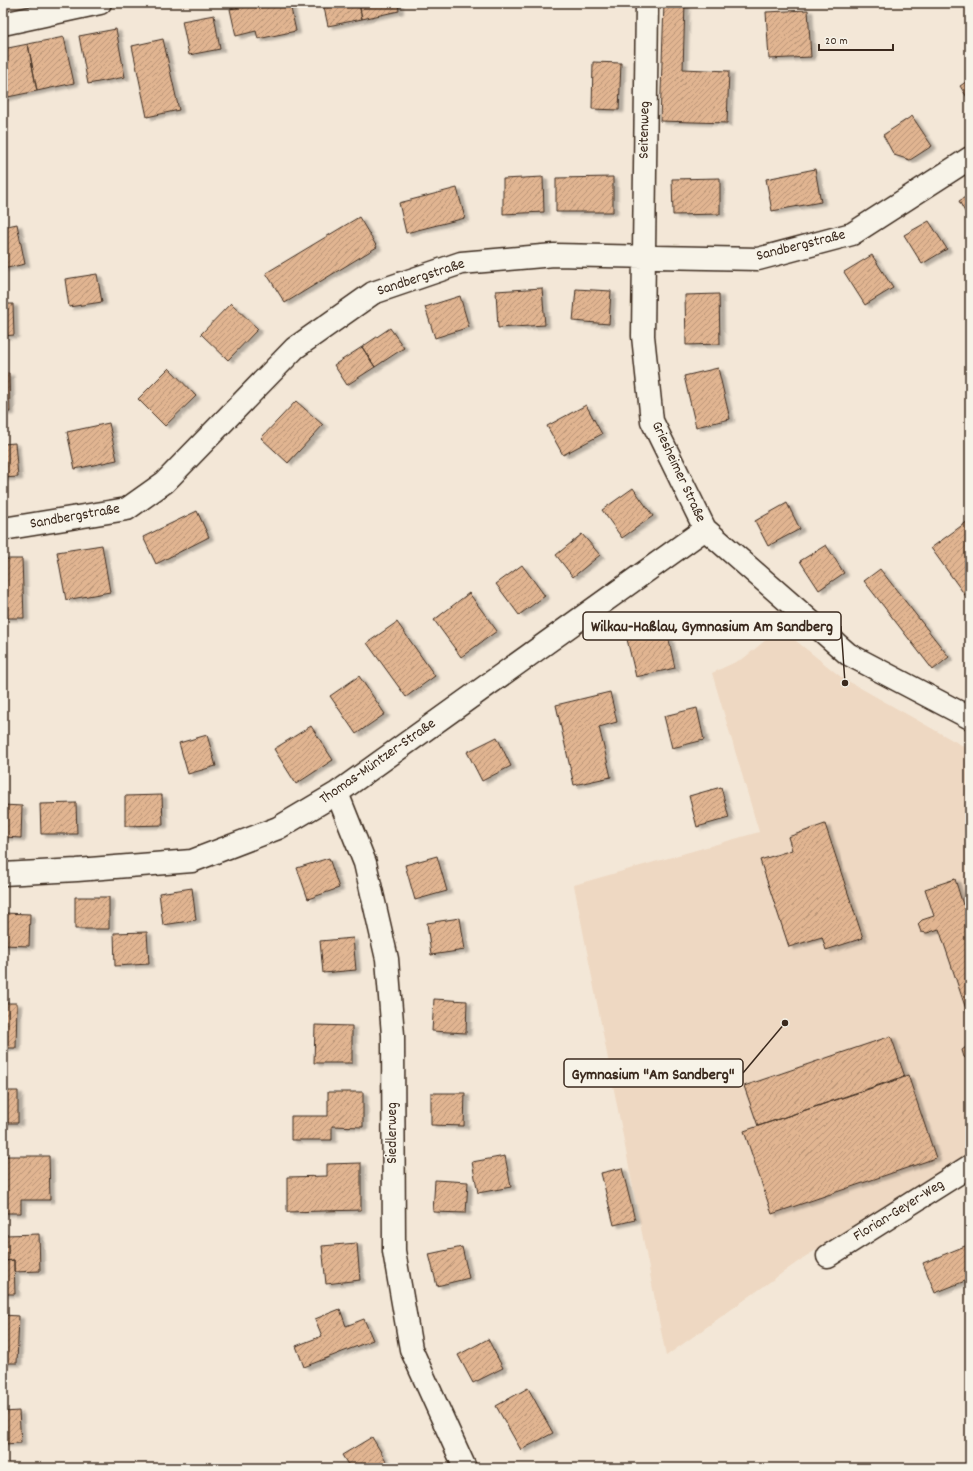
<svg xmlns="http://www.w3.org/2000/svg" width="973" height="1471" viewBox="0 0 973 1471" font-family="Dekko,sans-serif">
<defs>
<pattern id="building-hatch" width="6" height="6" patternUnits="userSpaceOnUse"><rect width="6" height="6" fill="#e1b591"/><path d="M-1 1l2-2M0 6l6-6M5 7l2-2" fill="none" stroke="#b89376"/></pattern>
<filter id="shadow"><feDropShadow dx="4.5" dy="2.5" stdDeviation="1" flood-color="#0004"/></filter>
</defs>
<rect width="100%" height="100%" fill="#f3e7d7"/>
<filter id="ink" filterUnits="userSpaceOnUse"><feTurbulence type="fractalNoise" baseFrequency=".025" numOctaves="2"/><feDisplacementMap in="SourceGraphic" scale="8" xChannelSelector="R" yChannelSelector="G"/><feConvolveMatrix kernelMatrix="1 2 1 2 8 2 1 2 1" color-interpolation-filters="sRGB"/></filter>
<g filter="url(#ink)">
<path fill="#eed8c2" d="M780,628l61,49 129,73v407l-65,42 -99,57 -140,100 -92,-471 185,-53 -47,-159 32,-15z"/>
<path fill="url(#building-hatch)" stroke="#3b2a1e" filter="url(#shadow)" d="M257,3h26l1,3 6,-2 6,27 -38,8 -2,-8 -20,5 -6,-27z
M323,3h36l3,16 -34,7z
M359,3h39l1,8 -37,8z
M664,3h21l-2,66 46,2 -2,52 -67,-2z
M808,10l3,47 -42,2 -3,-47z
M214,15l6,34 -31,6 -7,-34z
M116,29l9,48 -37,7 -9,-48z
M64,37l10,46 -37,8 -9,-47z
M163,39l16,71 -32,7 -15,-71z
M28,44l9,47 -34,7v-49z
M593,62l28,1 -2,47 -27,-1z
M970,79v23l-10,-16z
M912,116l20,30 -22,14 -16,-5 -11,-20z
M815,169l6,33 -49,9 -6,-32z
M543,177l1,35 -41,2v-35z
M613,177v35h-57v-34z
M720,178v36l-47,1 -1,-36z
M457,188l8,30 -59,15 -7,-30z
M970,194v27l-11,-20z
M359,217l18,30 -92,56 -19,-30z
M929,221l18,28 -25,15 -18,-29z
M17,224l8,40 -22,5v-42z
M872,255l21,33 -28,17 -21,-33z
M97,274l5,28 -33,5 -4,-28z
M542,288l3,37 -47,3 -2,-37z
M576,289l35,2 -2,33 -36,-3z
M719,294l1,50 -34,1 -1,-50z
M460,296l9,31 -34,11 -10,-31z
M231,303l27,26 -30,31 -27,-26z
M3,304h10l1,31 -11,1z
M390,328l14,20 -29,19 -13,-20z
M362,347l13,20 -28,18 -13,-20z
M169,368l27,28 -31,30 -27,-27z
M718,368l12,51 -34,8 -12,-51z
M9,373l1,39h-7v-38z
M296,401l27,24 -35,38 -27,-25z
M586,405l16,29 -39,21 -16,-29z
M109,423l8,37 -42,9 -8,-37z
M15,443l3,34 -15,1v-34z
M633,488l20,28 -31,22 -20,-28z
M787,503l13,26 -32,17 -13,-25z
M197,511l12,26 -53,27 -13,-27z
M968,521l2,3v78l-39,-54z
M582,534l18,21 -27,22 -17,-22z
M102,545l8,47 -44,8 -9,-48z
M826,545l18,28 -25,17 -19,-29z
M3,559h19l2,59h-21z
M522,565l23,31 -26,19 -23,-31z
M880,569l69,88 -16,13 -69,-89z
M469,593l28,38 -36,26 -27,-37z
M397,622l38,54 -29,21 -39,-54z
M666,626l9,42 -39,9 -10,-42z
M359,676l26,38 -29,20 -26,-38z
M610,692l7,30 -18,5 12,50 -37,8 -18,-80z
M697,708l7,32 -32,8 -8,-32z
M311,726l22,34 -37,24 -22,-35z
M207,735l9,31 -28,8 -9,-31z
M497,737l14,29 -29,15 -15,-29z
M721,787l8,31 -32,9 -8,-31z
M162,795l1,30 -38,1v-30z
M76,803l1,31h-36l-1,-30z
M3,805l19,1 -1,32 -18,-1z
M825,824l38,114 -37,12 -4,-13 -33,10 -29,-87 32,-10 -4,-13z
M437,856l10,35 -32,9 -10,-35z
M329,858l10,30 -31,11 -11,-31z
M955,879l8,26 7,-2v17h-2l2,5v96l-31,-92 -12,4 -6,-1 -3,-8 4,-4 12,-4 -9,-27z
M192,888l4,32 -33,5 -4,-32z
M75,897h34v32h-34z
M3,913l27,1 -1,32 -26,-1z
M460,918l5,32 -34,5 -4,-32z
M147,932l2,32 -34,2 -1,-33z
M353,938l3,32 -33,3 -3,-32z
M434,999l33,2 -1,32 -34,-2z
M3,1003h14l-1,45h-13z
M315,1025l37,1v37h-38z
M891,1036l14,41 -147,49 -14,-40z
M970,1044v15l-1,1 -5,-3 -2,-7z
M908,1075l28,83 -164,56 -28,-83z
M3,1091h15v32h-15z
M328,1092h35v35l-31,-1v14h-41v-24h37z
M431,1093h34l-1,33 -33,-1z
M3,1156h46l1,44h-29v13h-18z
M505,1156l6,31 -33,6 -6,-31z
M361,1163v47l-74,2v-35l40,-1v-12z
M622,1168l13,52 -21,5 -13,-52z
M435,1180l33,2 -2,31 -33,-1z
M39,1234l1,37 -26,1v-12l-8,1 -1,-26z
M357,1243l3,37 -34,4 -4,-38z
M970,1244v35l-35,14 -12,-30z
M462,1247l7,31 -32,8 -8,-32z
M14,1260l1,34h-12v-33z
M340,1309l6,17 18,-7 9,21 -69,27 -8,-21 26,-10 -7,-17z
M3,1315l16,1 -2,47h-14z
M488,1339l15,29 -30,15 -15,-28z
M528,1388l25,45 -32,17 -25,-44z
M19,1411l2,32 -18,1v-32z
M372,1437l16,27 -7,4h-31l-8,-13z"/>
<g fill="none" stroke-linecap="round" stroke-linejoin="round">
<defs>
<path id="street" d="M647,3l-4,333 9,85 53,108 143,125 122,64
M3,24l97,-21
M3,529l124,-20 38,-27 130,-134 78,-55 88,-30 93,-8 204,4 94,-25 118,-76
M337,793l28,70 22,96 6,76 1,216 17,98 54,119
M3,874l74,-4 115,-9 86,-33 59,-35 368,-264
M828,1256l142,-90"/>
</defs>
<use href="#street" stroke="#3b2a1e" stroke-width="25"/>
<use href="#street" stroke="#f7f3e8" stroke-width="22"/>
</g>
</g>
<g text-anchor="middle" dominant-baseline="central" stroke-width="3" stroke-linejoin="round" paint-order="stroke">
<g font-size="15" fill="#3b2a1e" stroke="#f7f3e8">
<text transform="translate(645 130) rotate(-89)">Seitenweg</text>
<text transform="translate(801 246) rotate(-14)">Sandbergstraße</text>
<text transform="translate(421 278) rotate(-18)">Sandbergstraße</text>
<text transform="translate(678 472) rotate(65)">Griesheimer Straße</text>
<text transform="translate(75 517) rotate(-10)">Sandbergstraße</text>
<text transform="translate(378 762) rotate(-35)">Thomas-Müntzer-Straße</text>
<text transform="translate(393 1133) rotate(-90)">Siedlerweg</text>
<text transform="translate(899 1211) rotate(-32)">Florian-Geyer-Weg</text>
</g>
</g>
<path fill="none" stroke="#3b2a1e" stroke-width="1.5" d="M845 683L841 626M785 1023L743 1073"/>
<g fill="#3b2a1e" stroke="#f7f3e8" stroke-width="1.5">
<circle cx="845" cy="683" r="4"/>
<circle cx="785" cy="1023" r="4"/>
</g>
<g fill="#f7f3e8" stroke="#3b2a1e" stroke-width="1.5">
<rect x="583" y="612" width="258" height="28" rx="4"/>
<rect x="564" y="1059" width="179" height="28" rx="4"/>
</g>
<g font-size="16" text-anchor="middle" font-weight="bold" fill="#3b2a1e">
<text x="712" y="631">Wilkau-Haßlau, Gymnasium Am Sandberg</text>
<text x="653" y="1079">Gymnasium "Am Sandberg"</text>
</g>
<rect width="973" height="1471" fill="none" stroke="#f7f3e8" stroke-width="16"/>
<rect x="8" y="8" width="957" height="1455" fill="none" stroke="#3b2a1e" stroke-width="1.5" filter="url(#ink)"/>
<path d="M819 44v6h74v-6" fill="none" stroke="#3b2a1e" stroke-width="2"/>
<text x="825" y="44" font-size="12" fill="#3b2a1e" stroke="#f7f3e8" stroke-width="3" paint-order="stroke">20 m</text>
</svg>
